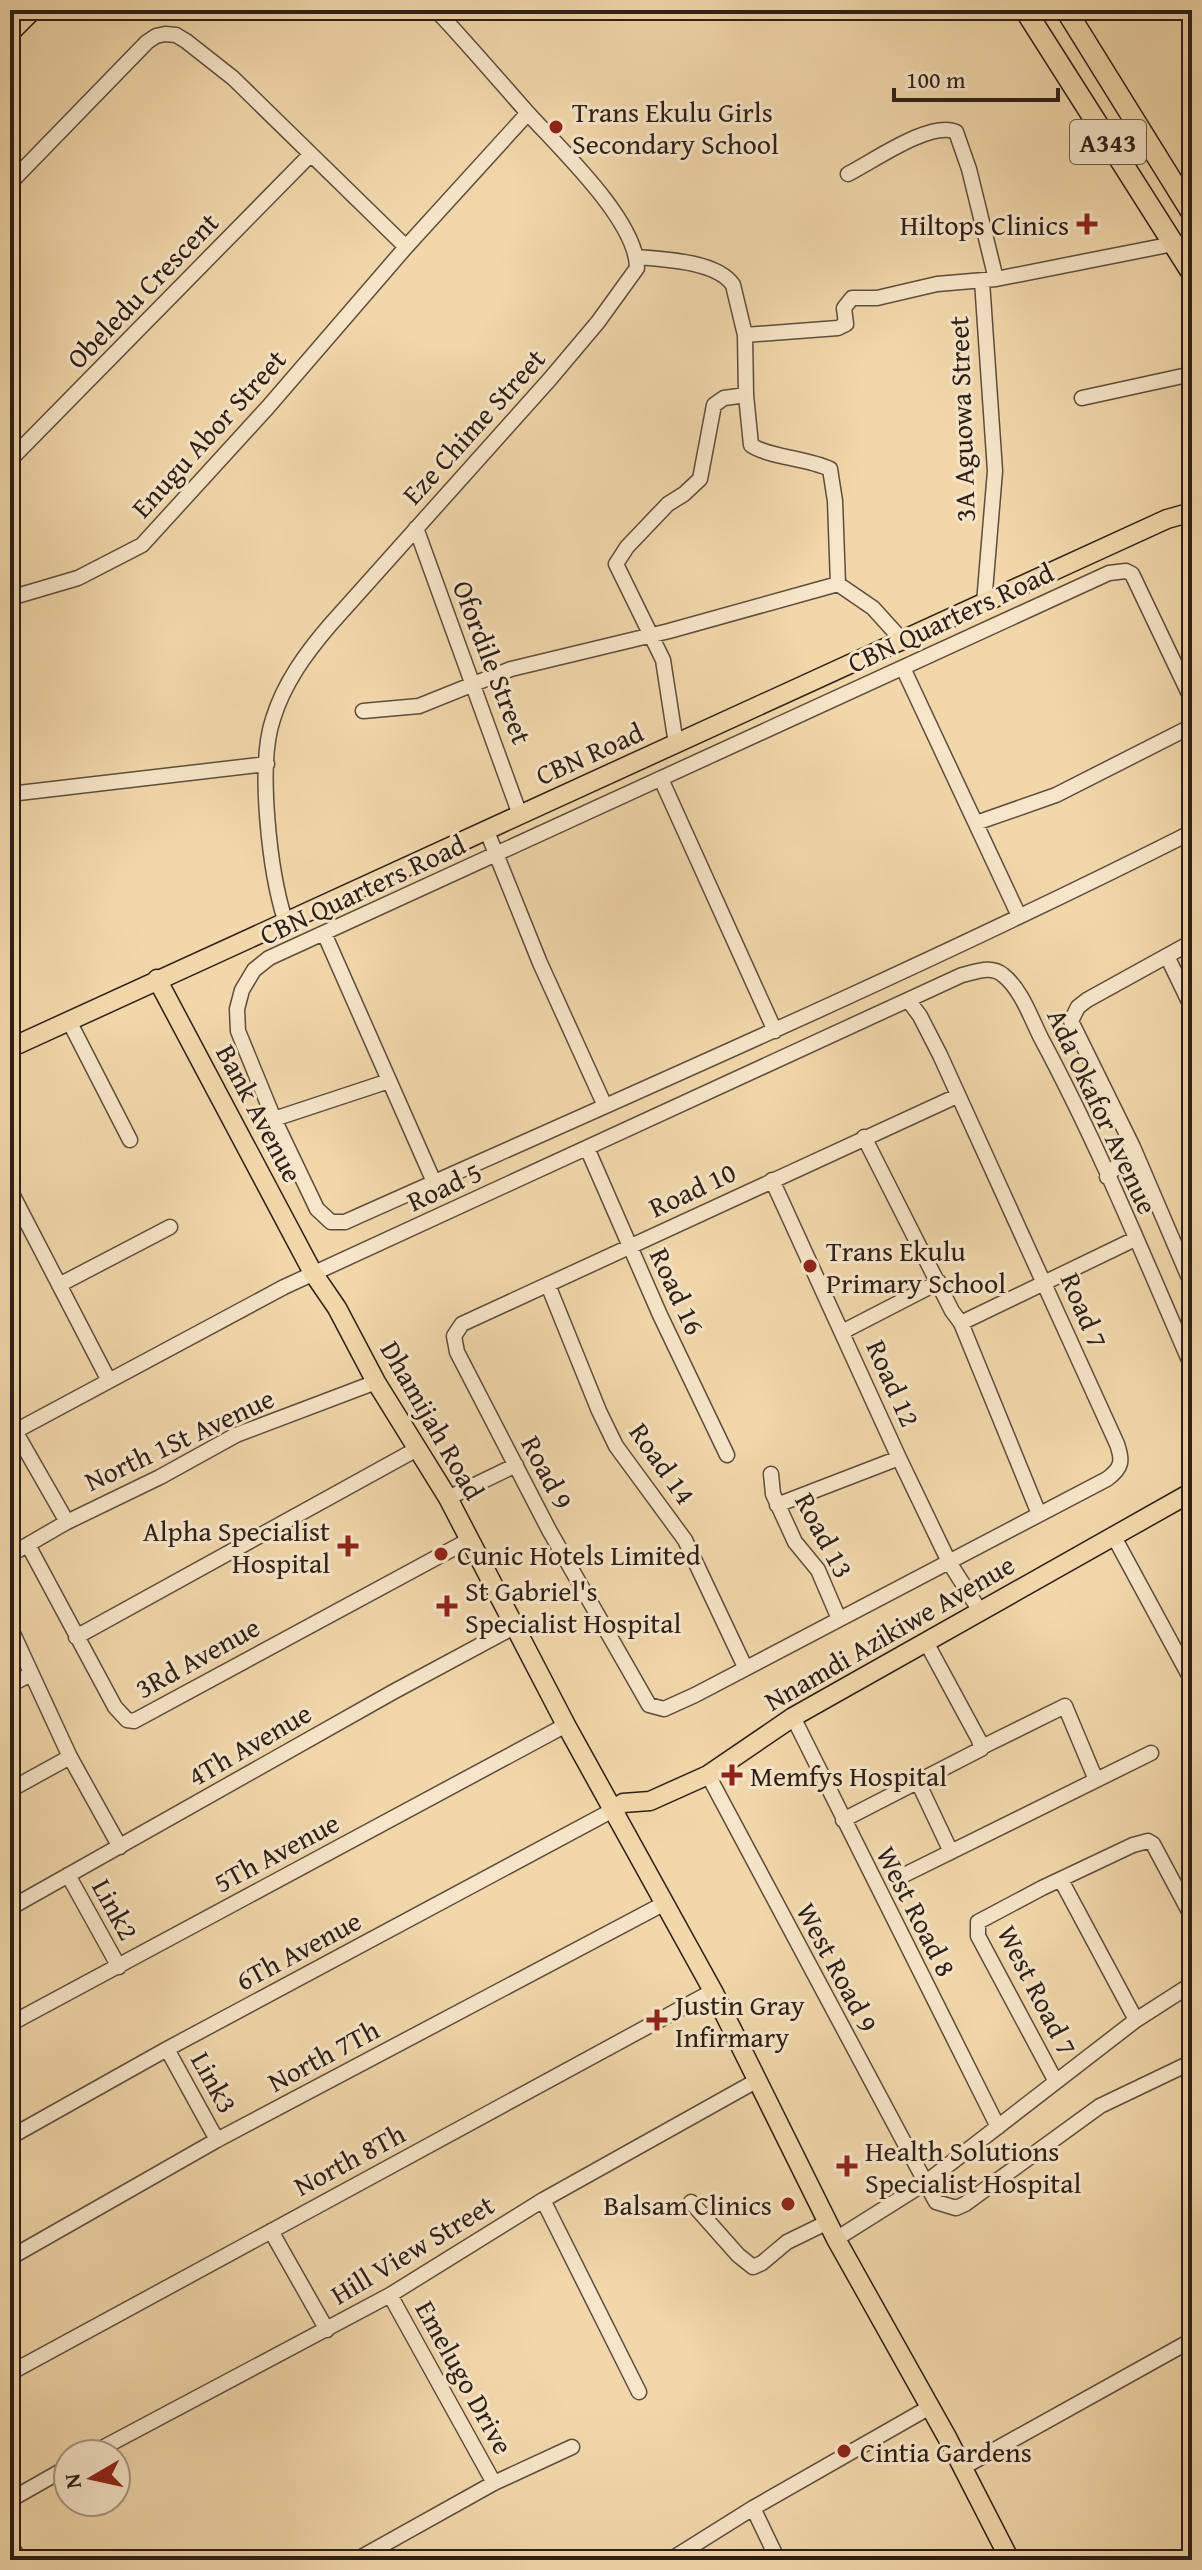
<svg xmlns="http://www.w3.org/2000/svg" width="1202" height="2570" viewBox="0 0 1202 2570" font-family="'Gentium Book Plus',serif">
<rect width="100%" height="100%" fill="#f1d7aa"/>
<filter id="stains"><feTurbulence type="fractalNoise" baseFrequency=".0025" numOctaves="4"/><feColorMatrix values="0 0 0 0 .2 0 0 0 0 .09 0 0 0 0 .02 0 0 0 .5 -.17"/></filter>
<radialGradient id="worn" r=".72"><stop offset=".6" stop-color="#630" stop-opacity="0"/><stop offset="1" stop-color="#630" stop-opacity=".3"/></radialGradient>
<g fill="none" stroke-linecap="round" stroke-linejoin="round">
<defs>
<path id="minor" d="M848,174c24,-12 83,-54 108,-42l13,37 27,110
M10,183l137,-141 9,-6 9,-2 11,1 10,6 47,37 173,169
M636,257c26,2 81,4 97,28l12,50 1,60 5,50c17,12 56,13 79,24l5,32 3,83
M982,281l13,190 -11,132
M745,335l93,-7 8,-4 -2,-16 8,-10h25l60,-14 59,-5 177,-35
M1082,398l110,-24
M10,460l300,-305
M416,528l104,287
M838,584l35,24 29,32
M10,598l68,-20 64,-33 126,-138 138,-160 122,-134
M903,668l116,248
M1192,700l-60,-126 -6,-3 -17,2 -840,385 -15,12 -12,20 -5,19 1,22 36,88 43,90 14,13h14c284,-127 569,-250 847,-390
M363,711l56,-5 92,-37 158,-38 169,-47
M676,744l-13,-84 -47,-96 11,-17 41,-43 16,-10 16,-15 14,-74 10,-7 22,-3
M661,779l114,252
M10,794l257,-30
M976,823l80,-28 136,-69
M486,829l54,134 65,143
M285,920c-15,-47 -28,-154 -12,-201 11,-36 33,-66 57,-94l220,-246 48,-57 39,-54c0,-48 -80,-122 -111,-157 -30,-34 -59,-68 -90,-101
M324,933l110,249
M1192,942l-105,58 -9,7 -7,14 62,126 59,138
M1167,956l25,52
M908,1000l12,16 20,39 177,389c6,17 5,24 -10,35l-412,216 -31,14 -15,-4 -100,-175 -92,-178 -3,-16 8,-12 495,-228
M69,1021l61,119
M10,1026l2,21
M274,1119l115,-38
M864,1137l88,174 9,12 78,191
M587,1148l73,167 67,140
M1107,1177l26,-30
M772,1180l127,278 50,104 31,49
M10,1190l98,189
M59,1285l111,-58
M548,1285l51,126 17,35 69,94 60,127
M961,1323l174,-84
M842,1332l97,-50
M15,1431l52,91
M10,1434l274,-147 678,-312c14,-3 29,-10 41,0 18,14 28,43 38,63 57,106 103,219 151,329
M771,1474l2,20 22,48 23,28 21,49
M448,1498l68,-33
M777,1505l122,-47
M1113,1535l79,146
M28,1545l87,162 12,13 7,1 335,-181
M10,1555l57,-33 93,-45 76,-42 140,-53
M10,1627l60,130 50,90
M76,1637l341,-188
M10,1685l21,-11
M793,1717l205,410
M982,1747l83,-41 31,74
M708,1775l228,427 20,6 9,-4 135,-98 92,-44
M918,1782l33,70
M10,1790l60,-33
M843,1820l138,-71 -2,-9 -53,-98
M68,1875l51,92
M898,1878l253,-125
M1061,1880l75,140
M10,1908l383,-216 121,-65
M10,2024l556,-299
M167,2049l50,91
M1055,2080l-77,-144v-14l64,-34 91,-43 15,-4 5,3 39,73
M10,2137l157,-88 446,-239
M543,2200l96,192
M691,2202l47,53 15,12 9,-4 25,-21 41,-20
M271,2231l56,99
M836,2239l89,-56 211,-163 56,-36
M10,2258l207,-118 448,-237
M390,2295l104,188
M10,2373l703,-382
M91,2454l299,-159 153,-95 213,-119
M962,2468l230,-128
M10,2500l58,-33
M753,2508l25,52
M10,2544l10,16
M356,2560l138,-77 78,-36
M670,2560l83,-52 177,-101"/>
<path id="major" d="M10,33l23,-23
M157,979l156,294 24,35 39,74 72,116 118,227 147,266 123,248 112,200 62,121
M10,1048l1157,-529 25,-7
M613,1810l10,-7 27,-2 58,-26 85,-58 399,-225"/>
<path id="highway" d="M1025,10l167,263
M1066,10l126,203"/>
</defs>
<use href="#minor" stroke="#5e4d3d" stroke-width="17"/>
<use href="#major" stroke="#2d1f19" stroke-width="21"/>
<use href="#highway" stroke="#2d1f19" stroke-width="23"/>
<use href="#minor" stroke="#f6e5c8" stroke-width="14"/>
<use href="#major" stroke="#f1d7aa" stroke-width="18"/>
<use href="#highway" stroke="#f1d7aa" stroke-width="20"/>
</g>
<g fill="#8f2418" stroke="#f6e5c8" stroke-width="3">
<circle cx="556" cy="127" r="8"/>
<path d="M1083 212h8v8h8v8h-8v8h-8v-8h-8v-8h8z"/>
<circle cx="810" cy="1266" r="8"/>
<path d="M344 1534h8v8h8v8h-8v8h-8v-8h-8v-8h8z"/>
<circle cx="441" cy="1554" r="8"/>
<path d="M443 1594h8v8h8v8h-8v8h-8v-8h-8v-8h8z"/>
<path d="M728 1763h8v8h8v8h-8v8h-8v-8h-8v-8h8z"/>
<path d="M653 2008h8v8h8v8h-8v8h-8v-8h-8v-8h8z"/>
<path d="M843 2154h8v8h8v8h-8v8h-8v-8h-8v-8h8z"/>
<circle cx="788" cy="2204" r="8"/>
<circle cx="844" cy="2451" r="8"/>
</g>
<g text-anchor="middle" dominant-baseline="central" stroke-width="6" stroke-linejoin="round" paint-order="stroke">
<rect fill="#f6e5c8" stroke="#695a4e" stroke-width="2" x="1070" y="120" width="76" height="44" rx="6"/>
<g font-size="26" font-weight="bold" fill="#2d1f19">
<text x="1108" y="142">A343</text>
</g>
<g font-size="28" fill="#2d1f19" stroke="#f6e5c8" text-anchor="start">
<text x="572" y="111">Trans Ekulu Girls<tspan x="572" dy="32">Secondary School</tspan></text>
<text x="1069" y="224" text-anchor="end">Hiltops Clinics</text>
<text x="826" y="1250">Trans Ekulu<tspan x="826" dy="32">Primary School</tspan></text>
<text x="330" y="1530" text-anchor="end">Alpha Specialist<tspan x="330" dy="32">Hospital</tspan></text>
<text x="457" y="1554">Cunic Hotels Limited</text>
<text x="465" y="1590">St Gabriel's<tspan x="465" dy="32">Specialist Hospital</tspan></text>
<text x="750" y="1775">Memfys Hospital</text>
<text x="675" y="2004">Justin Gray<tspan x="675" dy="32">Infirmary</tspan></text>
<text x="865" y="2150">Health Solutions<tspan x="865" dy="32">Specialist Hospital</tspan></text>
<text x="772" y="2204" text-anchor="end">Balsam Clinics</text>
<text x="860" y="2451">Cintia Gardens</text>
</g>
<g font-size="28" fill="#2d1f19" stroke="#f6e5c8">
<text transform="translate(142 290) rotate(-46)">Obeledu Crescent</text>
<text transform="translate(961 419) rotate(-92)">3A Aguowa Street</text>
<text transform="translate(473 426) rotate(-48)">Eze Chime Street</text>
<text transform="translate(208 433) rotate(-48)">Enugu Abor Street</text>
<text transform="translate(950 617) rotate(-25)">CBN Quarters Road</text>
<text transform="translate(493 662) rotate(69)">Ofordile Street</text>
<text transform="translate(589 753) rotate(-24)">CBN Road</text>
<text transform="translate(362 889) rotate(-25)">CBN Quarters Road</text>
<text transform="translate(1103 1111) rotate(65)">Ada Okafor Avenue</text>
<text transform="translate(260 1113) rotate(62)">Bank Avenue</text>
<text transform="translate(444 1186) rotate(-25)">Road 5</text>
<text transform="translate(692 1189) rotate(-25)">Road 10</text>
<text transform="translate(678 1291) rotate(65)">Road 16</text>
<text transform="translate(1085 1310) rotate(67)">Road 7</text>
<text transform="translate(894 1383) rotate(66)">Road 12</text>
<text transform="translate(433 1420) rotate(60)">Dhamijah Road</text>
<text transform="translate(179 1439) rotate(-25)">North 1St Avenue</text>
<text transform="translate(663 1463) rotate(55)">Road 14</text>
<text transform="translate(548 1472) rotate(62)">Road 9</text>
<text transform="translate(825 1535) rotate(62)">Road 13</text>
<text transform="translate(889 1632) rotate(-30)">Nnamdi Azikiwe Avenue</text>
<text transform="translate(197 1657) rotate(-29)">3Rd Avenue</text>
<text transform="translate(249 1744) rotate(-30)">4Th Avenue</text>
<text transform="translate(276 1852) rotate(-28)">5Th Avenue</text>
<text transform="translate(116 1909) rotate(61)">Link2</text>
<text transform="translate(917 1911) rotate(63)">West Road 8</text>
<text transform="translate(298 1950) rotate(-28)">6Th Avenue</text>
<text transform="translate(838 1967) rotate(62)">West Road 9</text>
<text transform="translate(1038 1990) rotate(63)">West Road 7</text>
<text transform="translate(323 2055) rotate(-28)">North 7Th</text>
<text transform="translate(215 2082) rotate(61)">Link3</text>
<text transform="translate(349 2159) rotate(-28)">North 8Th</text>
<text transform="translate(412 2249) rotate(-31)">Hill View Street</text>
<text transform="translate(465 2377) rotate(61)">Emelugo Drive</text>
</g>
</g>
<rect width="1202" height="2570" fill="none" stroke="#f1d7aa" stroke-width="40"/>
<rect x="12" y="12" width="1178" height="2546" fill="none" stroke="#2d1f19" stroke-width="4"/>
<rect x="20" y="20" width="1162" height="2530" fill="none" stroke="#2d1f19" stroke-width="2"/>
<g transform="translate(92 2478) rotate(261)"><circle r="38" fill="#f6e5c8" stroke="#a69682" stroke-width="2"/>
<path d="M0-6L14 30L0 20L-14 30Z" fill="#8f2418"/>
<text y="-12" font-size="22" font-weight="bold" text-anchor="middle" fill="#2d1f19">N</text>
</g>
<path d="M894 88v12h164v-12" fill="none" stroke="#2d1f19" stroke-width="4"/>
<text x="906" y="88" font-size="24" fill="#2d1f19" stroke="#f6e5c8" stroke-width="6" paint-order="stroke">100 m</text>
<rect width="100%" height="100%" filter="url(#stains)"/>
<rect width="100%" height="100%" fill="url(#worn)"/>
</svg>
